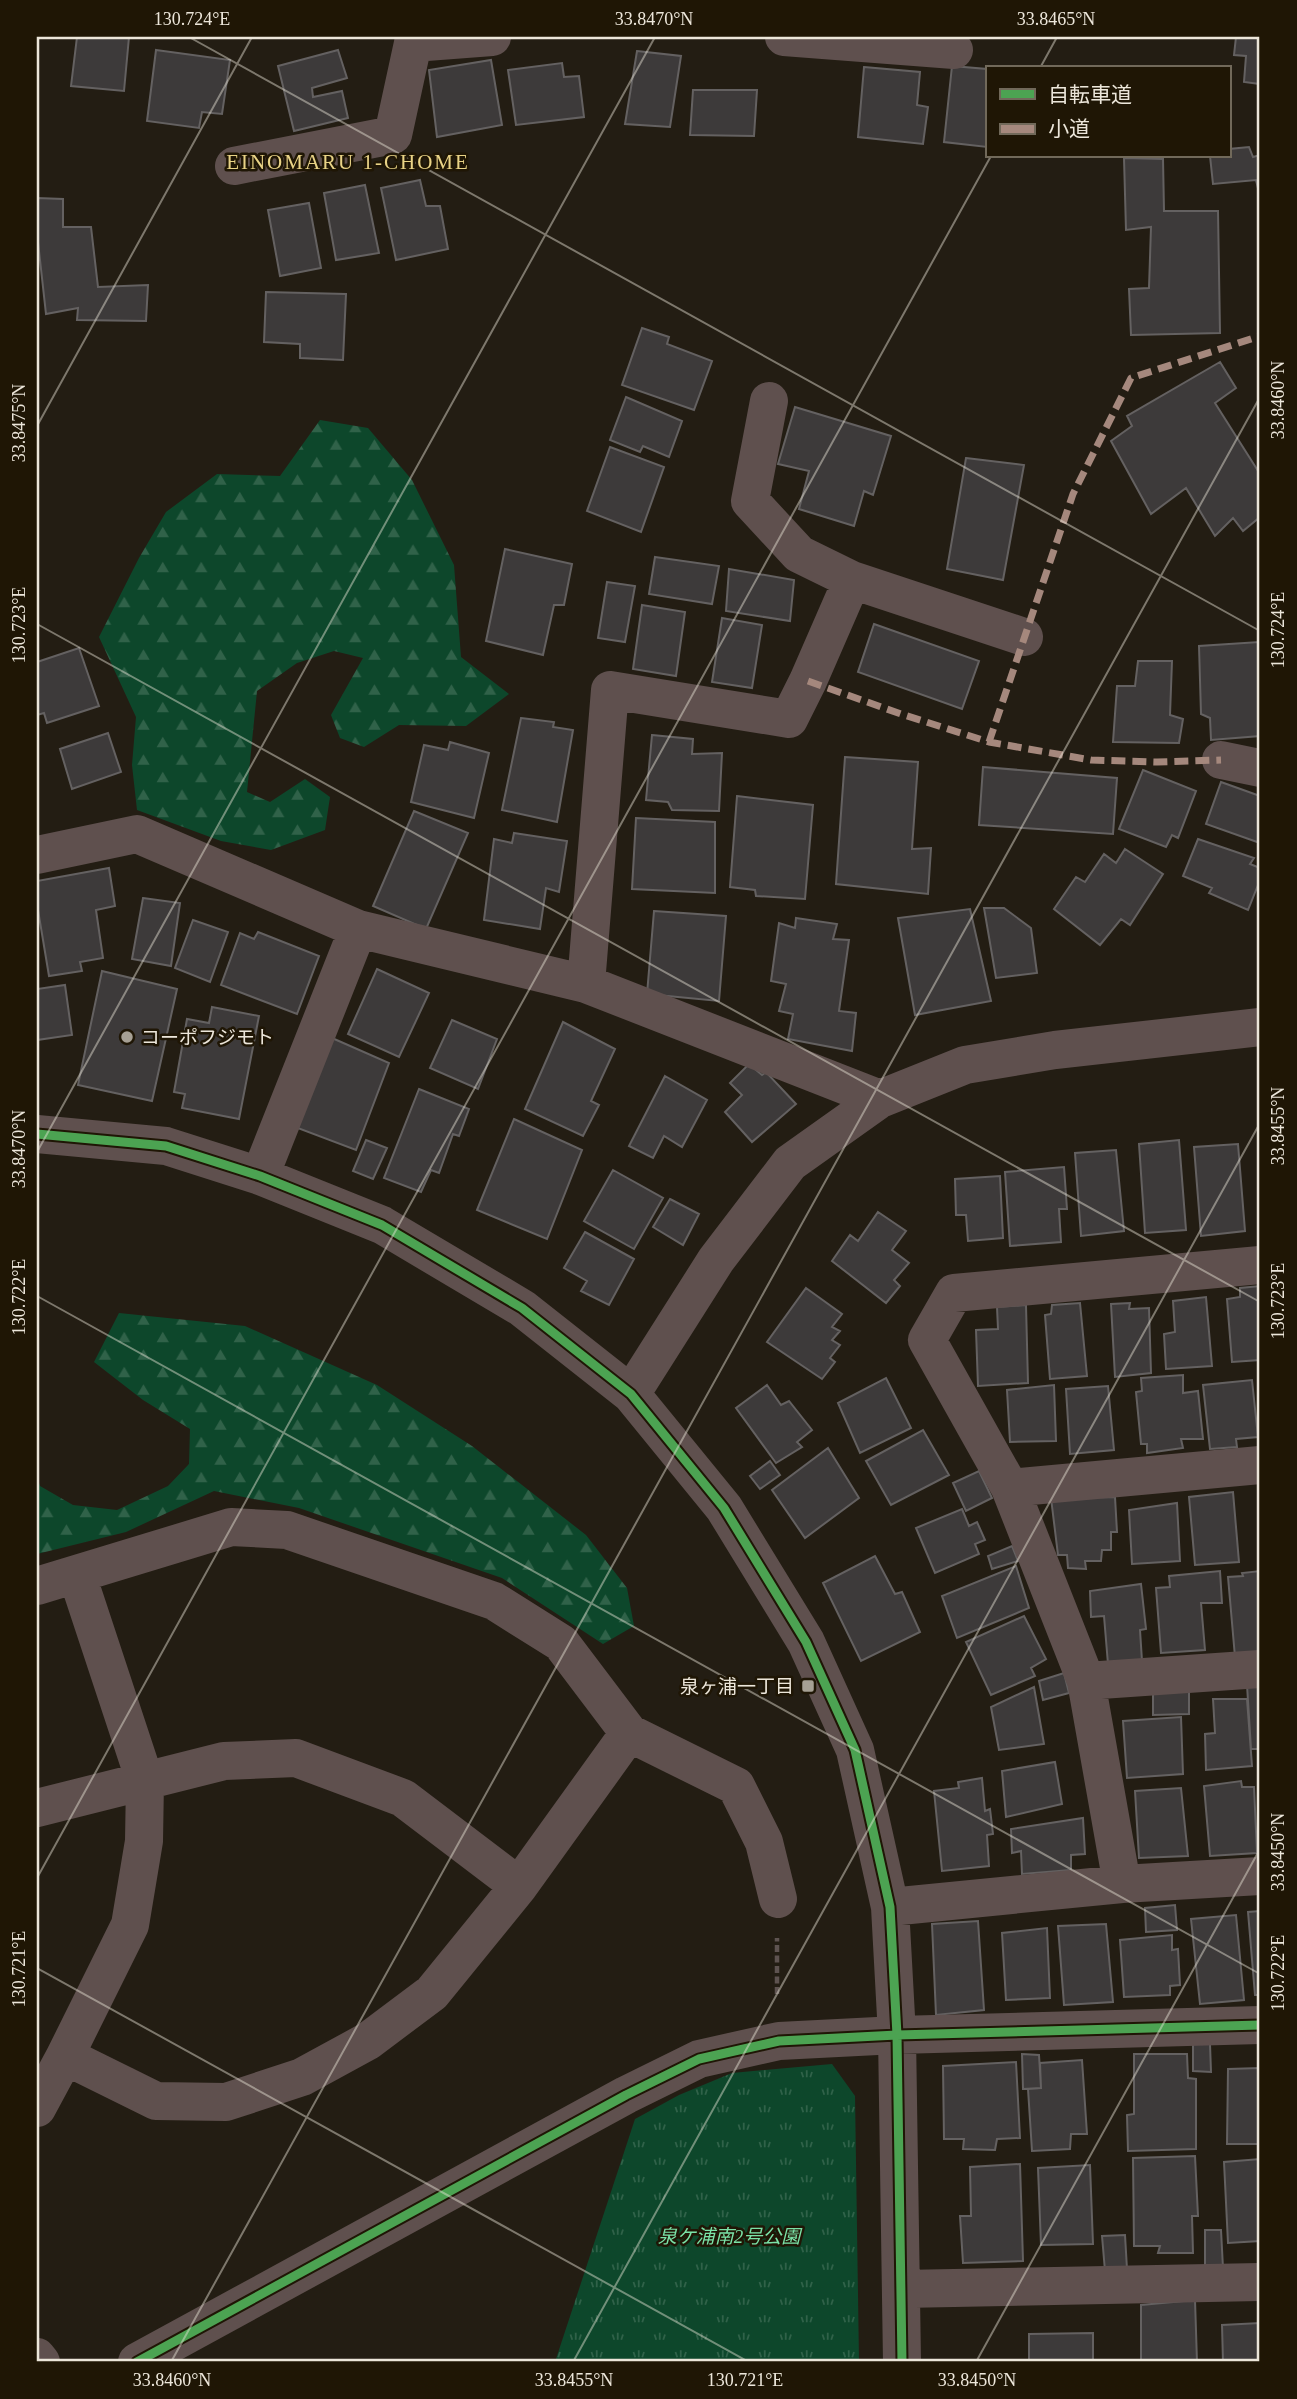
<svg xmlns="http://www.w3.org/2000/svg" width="1297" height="2399" viewBox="0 0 1297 2399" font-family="'Times New Roman','Noto Sans JP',serif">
<defs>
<pattern id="forest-firs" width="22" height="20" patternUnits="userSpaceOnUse" patternTransform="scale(1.75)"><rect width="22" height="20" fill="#0d472b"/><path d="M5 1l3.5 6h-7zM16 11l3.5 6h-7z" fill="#306249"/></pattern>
<pattern id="park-tufts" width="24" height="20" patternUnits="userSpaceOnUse" patternTransform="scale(1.75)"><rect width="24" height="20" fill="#0d472b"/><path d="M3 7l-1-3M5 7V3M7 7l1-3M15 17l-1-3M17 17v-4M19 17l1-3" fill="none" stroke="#306249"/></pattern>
</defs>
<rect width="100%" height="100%" fill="#231d13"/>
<path fill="url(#forest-firs)" d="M320,420l48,8 44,52 42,85 7,92 48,37 -43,32 -67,-1 -35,22 -24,-9 -9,-23 32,-57 -29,-7 -37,12 -40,28 -10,101 23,10 35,-23 25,18 -5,33 -54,20 -50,-9 -84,-31 -5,-45 4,-48 -37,-80 40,-79 27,-46 51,-38 63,2z
M119,1313l126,13 132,59 95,61 114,89 41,53 7,38 -31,18 -101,-66 -203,-70 -85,-17 -88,41 -89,22v-77l3,9 33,19 44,5 51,-24 21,-22 1,-35 -47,-29 -49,-38z"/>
<path fill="url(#park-tufts)" d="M832,2064l23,32 4,266h-304l80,-243 44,-24 53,-22z"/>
<path fill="#3d3a3a" stroke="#646161" stroke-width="2" d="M77,37h52l-5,54 -53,-5z
M1236,37h24v47l-16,-2 2,-26 -12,-1z
M156,50l74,10 -8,54 -20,-2 -3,16 -52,-7z
M338,50l9,28 -35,10 1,9 29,-6 6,27 -54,13 -16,-65z
M637,51l44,5 -11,71 -45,-3z
M491,60l11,65 -65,12 -8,-67z
M562,63l2,14 15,-1 5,41 -68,8 -8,-55z
M952,66l35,3v78l-43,-5z
M864,67l56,5 -3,33 11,2 -5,37 -65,-7z
M693,90h64l-3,46 -64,-1z
M1249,147l4,10 7,-2v42l-4,-17 -43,4 -3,-28h19v-7z
M1124,158l39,1 1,52h54l2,122 -89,2 -2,-46 20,-1 2,-61 -25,3z
M420,180l6,26h14l8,43 -52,11 -15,-72z
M365,185l14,68 -43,7 -12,-67z
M37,198l26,1v28h28l7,60 50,-2 -2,36 -69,-1 1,-12 -32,6 -9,-81z
M309,203l12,65 -41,8 -12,-66z
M266,292l80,2 -3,66 -43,-2v-14l-36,-2z
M642,328l27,9 -2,7 45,17 -18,49 -72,-25z
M1220,362l16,26 -21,15 45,71v43l-17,14 -10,-13 -18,18 -29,-48 -35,26 -40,-73 21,-15 -5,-10z
M626,397l56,24 -13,36 -26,-11 -3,6 -30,-12z
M795,407l96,29 -18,59 -9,-4 -10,35 -55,-17 10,-38 -31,-7z
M610,447l54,20 -23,65 -54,-21z
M966,458l58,7 -21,115 -56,-11z
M505,549l67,15 -8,41h-10l-11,50 -57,-14z
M655,557l64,9 -7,38 -63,-10z
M729,569l65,11 -4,41 -64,-10z
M607,582l28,4 -10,56 -27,-4z
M642,605l43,7 -9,64 -43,-7z
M722,618l40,7 -10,63 -40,-6z
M874,624l105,37 -17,48 -104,-37z
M1259,642l1,94 -49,4 -1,-22 -9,-4 -2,-68z
M79,648l20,58 -52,17 -3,-10 -7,2v-53z
M1138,661h34l-2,54 13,4 -4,24 -66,-1 4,-56h18z
M521,718l33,4 -1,5 20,3 -16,92 -55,-12z
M108,733l13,39 -49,17 -12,-40z
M652,735l41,4 -1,15 30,-1 -3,58 -47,-1 -4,-8 -22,-2z
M450,742l39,11 -15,65 -63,-16 13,-57 24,5z
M845,757l73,5 -6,87 19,-1 -3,46 -92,-10z
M983,767l134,11 -4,56 -134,-9z
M1143,770l53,21 -18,47 -6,-3 -6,12 -47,-18z
M1221,782l39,14v47l-54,-19z
M737,796l76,9 -8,94 -49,-3 -1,-6 -25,-3z
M414,811l54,22 -42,96 -53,-23z
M636,818l79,4v71l-83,-4z
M514,833l53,8 -8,51 -13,-4 -6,41 -56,-9 10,-81 18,4z
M1198,839l56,19 -4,6 10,4v12l-12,30 -39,-17 3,-5 -29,-12z
M1125,849l38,25 -33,51 -9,-6 -21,26 -46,-36 22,-32 9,5 19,-28 12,9z
M109,868l6,38 -19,4 7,48 -23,4 2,9 -33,5 -12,-72v-23z
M143,898l37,5 -9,63 -39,-7z
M984,908h20l27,20 6,45 -41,5z
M970,909l21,92 -76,14 -17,-97z
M654,911l72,5 -7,85 -72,-7z
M796,918l41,6 -4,15 16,1 -10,71 17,2 -4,38 -64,-12 5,-25 -14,-3 7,-27 -15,-3 8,-58 16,5z
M193,920l35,12 -18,50 -35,-14z
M258,932l61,24 -22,58 -76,-29 19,-52 14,6z
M377,969l52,24 -30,64 -51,-23z
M102,971l75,18 -25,112 -74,-16z
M65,985l7,50 -35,5v-51z
M212,1007l47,9 -20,103 -57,-11 3,-14 -11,-2 13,-73 22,4z
M452,1020l45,19 -19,50 -48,-21z
M563,1022l52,27 -24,52 8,4 -16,31 -58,-27z
M332,1038l57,25 -33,87 -61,-23z
M749,1064l13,11 4,-3 30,32 -44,38 -27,-30 17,-17 -12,-12z
M665,1076l42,24 -25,47 -18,-11 -11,22 -24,-12z
M419,1089l50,20 -10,27 -6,-2 -14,39 -8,-3 -10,22 -37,-14z
M514,1119l68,31 -35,89 -70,-29z
M366,1140l21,8 -14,31 -20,-8z
M1179,1140l7,90 -41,3 -6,-89z
M1238,1144l7,87 -44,5 -7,-89z
M1116,1150l8,81 -43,5 -6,-83z
M1064,1167l3,42h-8l2,33 -51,4 -5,-74z
M613,1170l50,28 -29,51 -50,-28z
M1000,1176l3,62 -35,3 -2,-26h-10l-1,-36z
M670,1199l29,15 -16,31 -30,-18z
M878,1212l28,19 -14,19 17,13 -15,17 6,6 -14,17 -54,-42 18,-26 8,6z
M585,1232l49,27 -25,46 -28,-14 6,-10 -23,-13z
M1260,1286v74l-28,2 -5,-63 13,-2v-9z
M806,1288l36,26 -10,13 8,4 -8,9 8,5 -10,13 5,4 -13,17 -55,-37z
M1206,1297l6,69 -46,3 -2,-35 11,-2 -2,-31z
M1080,1303l7,73 -37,3 -5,-64 6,-1 1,-9z
M1130,1303l-1,6 20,-1 2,65 -36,4 -4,-73z
M1026,1305l2,78 -50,3 -2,-56 22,-1 -1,-22z
M1183,1375v18l15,-2 5,48h-22l2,9 -36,5v-9h-6l-5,-52 6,-1 -1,-13z
M886,1378l25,50 -51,25 -22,-50z
M1252,1380l6,57 -22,2 1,8 -27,2 -7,-64z
M767,1385l14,20 8,-4 23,29 -15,12 5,5 -26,16 -40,-55z
M1054,1385l2,56 -46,1 -3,-52z
M1108,1386l6,64 -44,4 -4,-65z
M923,1430l26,45 -58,30 -25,-44z
M828,1448l31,50 -54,40 -33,-48z
M770,1461l10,14 -20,14 -10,-13z
M979,1471l13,27 -26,13 -13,-28z
M1233,1492l6,70 -44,3 -6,-68z
M1115,1497l2,35h-6v18h-9l-1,11h-16l1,8 -18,-1 -1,-13h-9l-7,-57z
M1177,1503l3,58 -48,3 -3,-54z
M962,1509l7,17 8,-4 8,18 -10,4 4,10 -44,19 -19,-45z
M1012,1546l6,15 -26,8 -4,-13z
M875,1556l20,38 7,-2 18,40 -59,29 -38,-78z
M1016,1566l13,42 -72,30 -15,-42z
M1220,1571l2,32h-21l4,47 -44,3 -5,-65 14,-1 -1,-11z
M1260,1571v83l-25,3 -7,-80 15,-1 -1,-3z
M1141,1584l5,45 -6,1 2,31 -34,3 -4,-48 -13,1 -1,-26z
M1024,1616l22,43 -15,9 4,8 -44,19 -25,-53z
M1064,1673l5,20 -26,7 -4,-19z
M1247,1685h13v64h-9z
M1034,1687l10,57 -45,6 -8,-43z
M1189,1689v25l-36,1v-24z
M1213,1699h34l5,67 -46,4 -1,-36 10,-1z
M1181,1717l2,57 -56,4 -4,-57z
M1055,1762l7,42 -56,13 -4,-46z
M982,1778l3,33 5,-2 3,25 -6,1 2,31 -47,5 -8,-80 25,-3 -1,-6z
M1241,1781l1,6h12l3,66 -47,3 -6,-70z
M1181,1788l7,68 -49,2 -4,-67z
M1083,1818l2,36 -14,1v15l-49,4 -1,-23 -9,2 -1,-24z
M1175,1905l2,25 -31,2 -1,-24z
M1260,1911v84h-5l-7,-83z
M1236,1915l8,85 -44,4 -9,-85z
M978,1921l6,89 -48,5 -4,-91z
M1106,1924l7,78 -49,3 -6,-79z
M1047,1928l3,70 -44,2 -4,-67z
M1172,1935v15l6,-1 2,36 -10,1v9l-46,2 -4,-57z
M1193,2044h17l1,28 -18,-1z
M1022,2054l17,1 2,33 -18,1z
M1134,2054h53l1,24 8,1v70l-68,2 -1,-36 7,-1z
M1082,2060l5,74h-16l-1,15 -38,2 -4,-62 13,-1 -1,-25z
M1016,2062l4,76 -23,1 -2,11 -32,-1 1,-10h-20l-1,-73z
M1260,2068v76h-33l1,-75z
M1195,2156l3,60h-6l1,37h-35l2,-7h-26l-1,-88z
M1260,2159v82l-32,2 -4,-81z
M1020,2164l3,97 -60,2 -3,-47h11l-1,-49z
M1090,2165l3,79 -52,1 -3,-77z
M1205,2230h16l2,38h-18z
M1125,2235l2,34 -22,2 -3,-35z
M1195,2300l2,62h-56v-57z
M1260,2323v39h-37l-1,-37z
M1093,2333v29h-64v-28z"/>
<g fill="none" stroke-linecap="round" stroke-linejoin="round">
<path stroke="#5e5350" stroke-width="4.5" stroke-dasharray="7 3.5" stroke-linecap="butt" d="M777,1994v-56"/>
<path stroke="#5f504e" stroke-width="38" d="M784,37l170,13
M234,166l159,-31 20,-92 79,-6
M769,401l-19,100 49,53 53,26 172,57
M1221,760l39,8
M37,855l100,-21 221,95 228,55 294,115
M586,984l24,-294 179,29 19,-38 44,-101
M37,1134l129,12 94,30 122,49 140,83 109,86 93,114 82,134 49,108 35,157 7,128 5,327
M260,1176l98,-247
M631,1394l85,-134 74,-97 90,-64 85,-34 90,-15 205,-23
M1010,1488l250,-23
M37,1586l194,-59 56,3 207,71 67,42 68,90 107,53 28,56 14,57
M1086,1681l174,-12
M37,1808l187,-47 72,-3 107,40 116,88
M1122,1884l-36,-203 -76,-193 -83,-148 27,-47 306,-28
M890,1907l232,-23 138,-8
M65,2056l91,45 70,1 76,-25 66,-36 64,-48 87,-107 110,-153
M37,2108l28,-52 65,-131 14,-84 1,-60 -68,-206
M902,2289l358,-7
M37,2357l4,5
M137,2362l489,-267 73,-36 80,-18 118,-6 363,-10"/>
<path stroke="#a5887d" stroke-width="7" stroke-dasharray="14 7" stroke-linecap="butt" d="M808,681l93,33 88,28 102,18 66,2 64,-2
M989,742l84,-248 58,-116 129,-42"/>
<defs>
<path id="cycleway" d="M37,1134l129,12 94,30 122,49 140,83 109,86 93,114 82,134 49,108 35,157 7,128 5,327
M137,2362l489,-267 73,-36 80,-18 118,-6 363,-10"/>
</defs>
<use href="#cycleway" stroke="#1f1605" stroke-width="13"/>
<use href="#cycleway" stroke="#4ca352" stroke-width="9"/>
</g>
<path fill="none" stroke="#ece6da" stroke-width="2" stroke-opacity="0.45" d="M189,37l1071,594M1040,68l17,-31M37,426l215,-389M37,624l1223,678M37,1152l618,-1115M37,1296l1223,678M37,1878l954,-1722M37,1968l712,394M171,2362l1089,-1965M573,2362l687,-1239M976,2362l284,-513"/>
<g fill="#a6a094" stroke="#1f1605" stroke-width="2.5">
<circle cx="127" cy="1037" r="7"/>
<rect x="801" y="1679" width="14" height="14" rx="3.5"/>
</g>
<g text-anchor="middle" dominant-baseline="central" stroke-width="5" stroke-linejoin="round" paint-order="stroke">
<g font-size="19" fill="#ece6da" stroke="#1f1605" text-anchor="start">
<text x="141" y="1037">コーポフジモト</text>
<text x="794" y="1686" text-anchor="end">泉ヶ浦一丁目</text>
</g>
<g font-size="19" font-style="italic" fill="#7ae2a7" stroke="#1f1605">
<text x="729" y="2236">泉ケ浦南2号公園</text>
</g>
<g font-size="21" letter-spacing="2" fill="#e9d386" stroke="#1f1605">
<text x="348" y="162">EINOMARU 1-CHOME</text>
</g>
</g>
<rect width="1297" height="2399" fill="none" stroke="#1f1605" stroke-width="77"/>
<rect x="986" y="66" width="245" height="91" fill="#1f1605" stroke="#71695a" stroke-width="2"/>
<rect x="1000" y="89" width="35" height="10" fill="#4ca352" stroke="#71695a" stroke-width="2"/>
<text x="1048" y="102" font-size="21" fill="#ece6da">自転車道</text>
<rect x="1000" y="124" width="35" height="10" fill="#a5887d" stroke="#71695a" stroke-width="2"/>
<text x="1048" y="136" font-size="21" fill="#ece6da">小道</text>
<rect x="38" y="38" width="1220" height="2322" fill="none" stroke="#ece6da" stroke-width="2.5"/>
<g font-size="18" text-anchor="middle" fill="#ece6da">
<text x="192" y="25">130.724°E</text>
<text x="654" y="25">33.8470°N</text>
<text x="1056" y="25">33.8465°N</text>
<text transform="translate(1278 400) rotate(-90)" y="6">33.8460°N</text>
<text transform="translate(19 423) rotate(-90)" y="6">33.8475°N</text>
<text transform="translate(19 625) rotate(-90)" y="6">130.723°E</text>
<text transform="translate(1278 630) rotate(-90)" y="6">130.724°E</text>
<text transform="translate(1278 1126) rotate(-90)" y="6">33.8455°N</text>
<text transform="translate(19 1149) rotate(-90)" y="6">33.8470°N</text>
<text transform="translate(19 1297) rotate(-90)" y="6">130.722°E</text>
<text transform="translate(1278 1301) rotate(-90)" y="6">130.723°E</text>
<text transform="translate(1278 1852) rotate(-90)" y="6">33.8450°N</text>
<text transform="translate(19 1969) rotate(-90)" y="6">130.721°E</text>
<text transform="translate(1278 1973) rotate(-90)" y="6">130.722°E</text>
<text x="172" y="2386">33.8460°N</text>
<text x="574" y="2386">33.8455°N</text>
<text x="745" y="2386">130.721°E</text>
<text x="977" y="2386">33.8450°N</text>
</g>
</svg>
